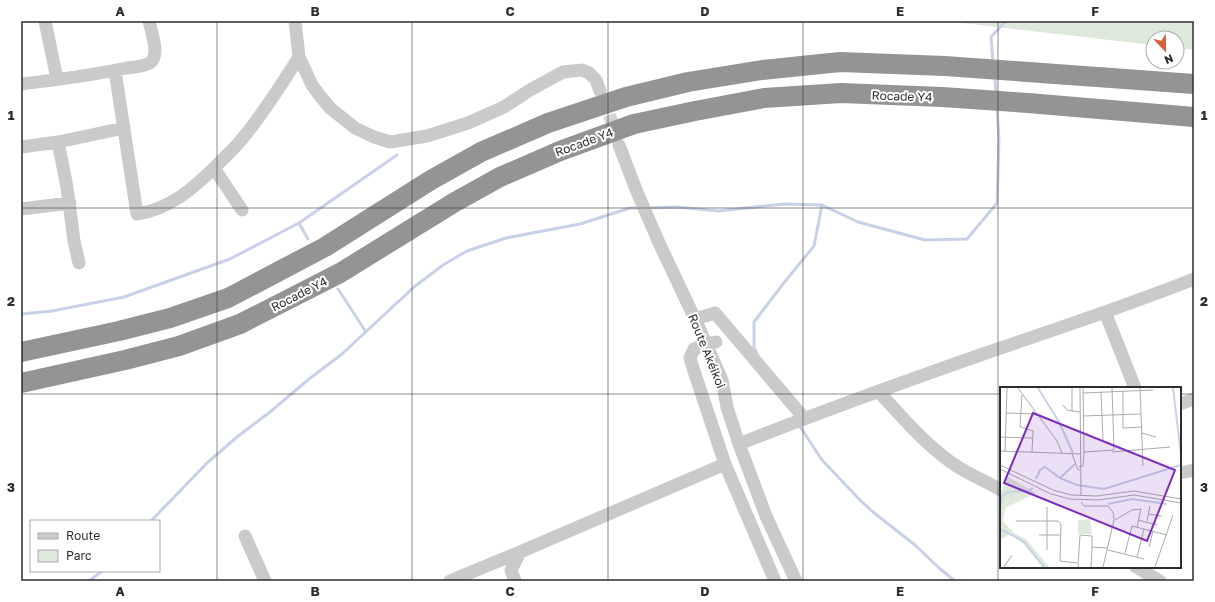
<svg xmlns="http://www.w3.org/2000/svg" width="1215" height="602" viewBox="0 0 1215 602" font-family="'Golos Text',sans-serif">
<rect width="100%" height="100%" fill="#fff"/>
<path fill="#dee9db" d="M955,21h239v29l-17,-2v-10h-24v7l-199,-23z"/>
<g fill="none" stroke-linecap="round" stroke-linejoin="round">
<path stroke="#c9d1e8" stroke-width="3" d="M993,62l-2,-25 15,-16
M995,77l1,17
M648,208l28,-1 42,4 66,-7 38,1 36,17 67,18 42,-1 30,-36 2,-62 -2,-34
M299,223l9,16
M338,289l28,43
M21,314l31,-3 72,-14 106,-38 69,-36 98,-68
M757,353l-3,-5v-26l29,-38 31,-38 8,-41
M799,425l23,35 38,40 13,12 42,33 24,23 16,13
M151,521l56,-58 30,-26 33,-25 39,-33 33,-25 72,-67 29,-22 24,-14 39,-13 74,-14 50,-16h11
M89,581l13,-10"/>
<path stroke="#d5d5d5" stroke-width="13" stroke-dasharray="13 6" stroke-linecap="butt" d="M603,97l14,40"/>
<path stroke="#cacaca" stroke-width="13" d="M45,21l12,58
M295,21l4,36 13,28 8,11 10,12 25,20 19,9 16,5 37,-6 41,-13 36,-16 26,-17 33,-18 19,-2 7,3 7,7 4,11
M115,71l22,143c34,-5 58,-27 81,-50 8,-8 17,-16 24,-25 21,-25 39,-54 57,-82
M21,84c35,-4 71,-9 106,-16 7,-1 18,-1 24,-6 9,-8 0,-31 -2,-41
M58,142l9,45 7,54 5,22
M619,145l18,47 23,53 35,74 27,61 5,27 12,37 27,72 30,65
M21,147l37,-5 66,-14
M214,168l28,42
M21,209l49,-6
M1105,312l30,76
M695,319l20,-6 89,105
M716,342l-10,2 -12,5 -4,9 3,10 32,96
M878,391c25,27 48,55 80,76 13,8 29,15 43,23
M1180,404l14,-5
M739,444c81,-32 164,-62 247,-91 70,-24 140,-47 208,-74
M1180,473l14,-3
M245,536l20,45
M1136,567l24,14
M450,581l70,-29
M515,581l-4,-11 9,-18 205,-88 50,117"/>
<path stroke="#949494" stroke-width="20" d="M21,352l98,-21 51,-13 58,-20 97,-51 106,-67 50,-28 67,-29 78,-26 62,-15 74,-12 78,-8 105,4 249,18
M21,383l104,-23 54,-14 61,-22 100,-51 115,-71 45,-25 60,-26 74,-27 61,-13 69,-13 77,-5 101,4 86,6 166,14"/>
</g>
<path fill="none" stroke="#2d2d2d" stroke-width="1" stroke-opacity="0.55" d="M217,21v560M412,21v560M608,21v560M803,21v560M998,21v560M21,208h1173M21,394h980M1180,394h14"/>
<g text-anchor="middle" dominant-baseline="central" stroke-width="4" stroke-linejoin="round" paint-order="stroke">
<g font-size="12" fill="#2d2d2d" stroke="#fff">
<text transform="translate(902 96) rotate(2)">Rocade Y4</text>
<text transform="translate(584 142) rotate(-20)">Rocade Y4</text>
<text transform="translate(299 294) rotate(-27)">Rocade Y4</text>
<text transform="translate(707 351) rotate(68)">Route Akéikoi</text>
</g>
</g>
<g transform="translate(1000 387)">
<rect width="181" height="181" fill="#fff"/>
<path d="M8,90l28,16 -31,15 -2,13 12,13 11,5 23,28h-7l-17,-22 -15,-11 -10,6v-46zM90,132l2,15h-14v-14z" fill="#dee9db"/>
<path fill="none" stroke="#c9d1e8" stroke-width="2" d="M38,1l21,34 14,31M173,1l8,67M60,91l15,-14M36,92l4,-9 5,-3 15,11 17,7 27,4 77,-24M108,117l24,-5 35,5M0,122l2,-13 6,-4 20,-1 5,-3M0,142l23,12 21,26"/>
<path fill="none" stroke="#ababab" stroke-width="1" d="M18,1l39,53 5,12M72,1v24M80,1l1,107M83,1l1,64 30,-2 -2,-62M140,1l3,78M123,4v37l18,-1M101,5l2,48M83,6l70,-3M22,8l-2,32 13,4 -1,21M63,18l4,5 13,2M6,26l30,1M83,29l58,-2M142,46l14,4M0,50l32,1M0,64l81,3M5,65l2,-64M112,65l58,-5M72,67l6,16h2M0,78l53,25 18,5 26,1 37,-5 47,8M79,80l4,-1 1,-14M0,82l51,25 19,5 28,1 36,-5 47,8M81,115l3,4h24l5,6 1,8 -11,47M148,127l14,2M115,133l17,-10 9,-1 -4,18M138,133l19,5M16,134h42l3,3 -1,37 17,2M147,134l3,-15M39,148h21M149,160l4,-16M47,163v-43M108,163l36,9M125,166l7,-27 35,9M137,170l7,-28M4,180l8,-12M78,180l2,-32 12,1v11M91,180l1,-20 16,1M155,180l18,-52"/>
<path fill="#7b2cbf" fill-opacity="0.15" stroke="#7b2cbf" stroke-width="2" d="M33,26l142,57 -28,71 -143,-58z"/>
<rect width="181" height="181" fill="none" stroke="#2d2d2d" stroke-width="2"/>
</g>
<rect width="1215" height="602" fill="none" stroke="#ffffff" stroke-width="44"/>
<rect x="30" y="520" width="130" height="52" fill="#ffffff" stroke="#ababab"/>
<rect x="38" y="533" width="20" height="6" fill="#cacaca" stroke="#ababab"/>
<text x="66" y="540" font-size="12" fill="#2d2d2d">Route</text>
<rect x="38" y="550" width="20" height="12" fill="#dee9db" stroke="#ababab"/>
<text x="66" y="560" font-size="12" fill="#2d2d2d">Parc</text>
<g transform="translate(1165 50) rotate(158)"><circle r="19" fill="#ffffff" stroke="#ababab"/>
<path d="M0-3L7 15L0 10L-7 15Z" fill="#d7633c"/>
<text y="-6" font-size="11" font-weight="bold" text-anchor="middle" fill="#2d2d2d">N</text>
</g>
<rect x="22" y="22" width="1171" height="558" fill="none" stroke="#2d2d2d" stroke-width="1.5"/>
<g font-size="13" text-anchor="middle" font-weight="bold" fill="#2d2d2d">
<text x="120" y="16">A</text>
<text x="315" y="16">B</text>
<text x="510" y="16">C</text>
<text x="705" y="16">D</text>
<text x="900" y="16">E</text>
<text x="1095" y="16">F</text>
<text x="11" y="120">1</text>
<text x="1204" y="120">1</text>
<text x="11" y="306">2</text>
<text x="1204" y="306">2</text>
<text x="11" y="492">3</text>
<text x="1204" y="492">3</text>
<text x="120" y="596">A</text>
<text x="315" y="596">B</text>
<text x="510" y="596">C</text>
<text x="705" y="596">D</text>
<text x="900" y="596">E</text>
<text x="1095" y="596">F</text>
</g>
</svg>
